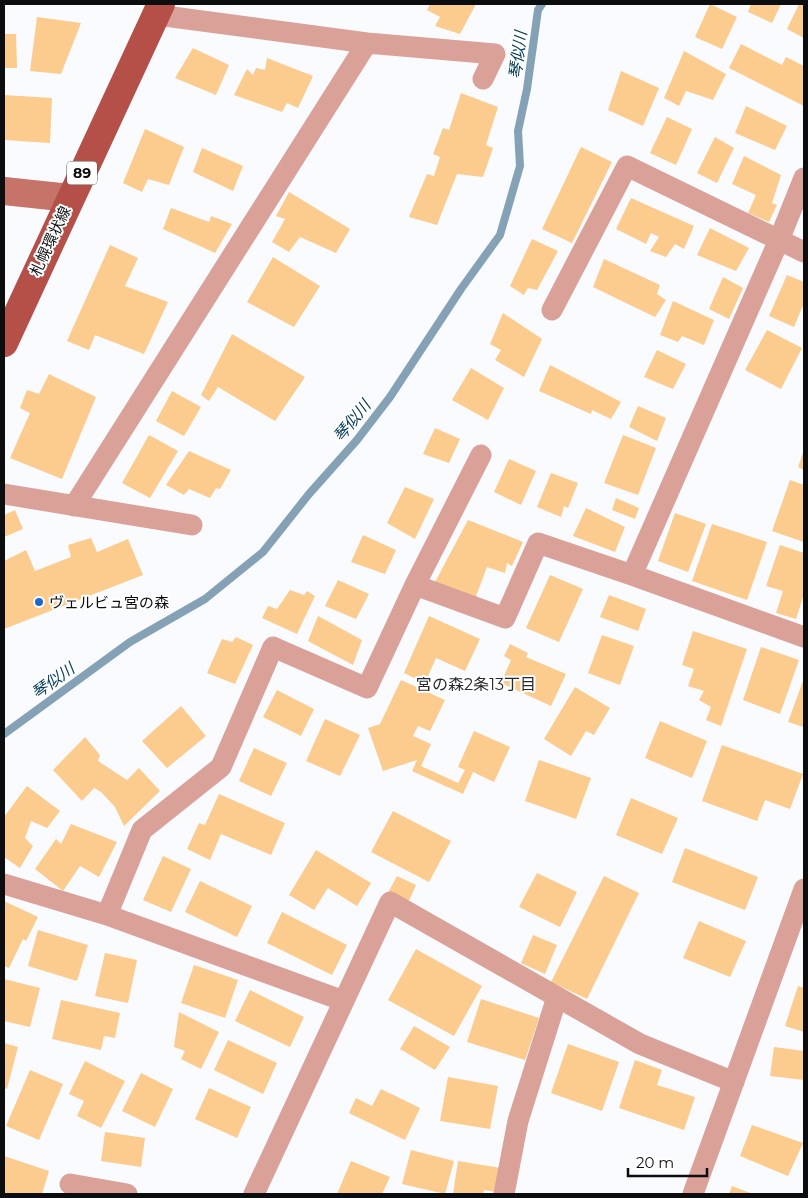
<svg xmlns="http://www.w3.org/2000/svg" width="808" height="1198" viewBox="0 0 808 1198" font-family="Montserrat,'Noto Sans JP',sans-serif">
<rect width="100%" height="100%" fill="#f9fbff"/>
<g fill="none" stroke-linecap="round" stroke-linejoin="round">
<path stroke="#85a1b6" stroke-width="8" d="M4,734l126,-92 75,-43 58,-47 46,-58 48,-54 33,-43 71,-108 39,-54 20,-69 -2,-35 9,-42 11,-79 4,-6"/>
</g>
<path fill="#fccb8e" d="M430,4h46l-16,30 -25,-8 5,-9 -13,-7z
M710,4l27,13 -15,32 -27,-12z
M751,4h30l-9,19 -24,-11z
M799,4h5v34l-17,-9z
M37,17l44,6 -20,51 -31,-3z
M4,34h12l1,34h-13z
M741,44l41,21 4,-8 18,9v40l-75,-38z
M193,48l36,17 -13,30 -41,-17z
M684,51l42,23 -13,26 -27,-9 -7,15 -15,-8z
M267,58l46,18 -15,32 -11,-5 -5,9 -48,-17 13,-26 6,6 3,-7 9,2z
M621,71l38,17 -16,38 -35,-16z
M461,93l37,14 -12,38 7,3 -10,29 -26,-3 -20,51 -28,-8 18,-43 7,2 6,-19 -7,-3 10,-26 6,2z
M4,95l48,3 -2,45 -46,-3z
M746,106l41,20 -12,24 -40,-17z
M667,117l25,12 -16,36 -26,-12z
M145,129l39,18 -15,38 -21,-6 -6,13 -19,-9z
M715,137l19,11 -17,35 -20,-10z
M581,147l31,15 -40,81 -30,-14z
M202,148l41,18 -10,25 -40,-19z
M744,156l37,19 -9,28 5,2 -8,17 -21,-9 8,-18 -24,-11z
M289,192l61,37 -14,24 -36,-16 -11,15 -17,-10 13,-23 -9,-3z
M631,198l63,28 -10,23 -9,-5 -9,13 -16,-6 9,-14 -8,-4 -5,11 -30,-15z
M171,208l38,14 2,-6 21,8 -17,29 -52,-24z
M710,228l39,20 -13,23 -39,-16z
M532,239l26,12 -21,39 -9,-2 -4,7 -14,-9z
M110,245l28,13 -13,28 43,16 -24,52 -49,-19 -6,15 -22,-9z
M273,257l47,29 -26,41 -47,-25z
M604,259l56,26 -3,9 9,6 -11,17 -62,-30z
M787,275l17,7v21l-10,24 -25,-11z
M723,277l20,11 -14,31 -20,-10z
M673,301l41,19 -10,25 -22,-9 -4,6 -18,-7z
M503,313l39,26 -18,38 -29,-17 6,-10 -11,-6z
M767,330l35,18 -21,41 -36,-19z
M232,334l73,43 -30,44 -57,-34 -9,14 -8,-6z
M657,350l29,14 -13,25 -29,-12z
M550,365l71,37 -10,17 -19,-9 -1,4 -52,-23z
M471,368l33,20 -16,32 -36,-20z
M49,374l47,23 -34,82 -52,-21 20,-45 -10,-5 7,-18 12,4z
M172,391l29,16 -17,29 -28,-15z
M638,406l28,12 -9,23 -28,-14z
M435,428l25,11 -11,24 -26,-9z
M149,435l29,16 -28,47 -28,-15z
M623,435l33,13 -18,47 -34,-12z
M804,450v20l-6,-3z
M189,451l42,19 -11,19 -4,-1 -6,10 -21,-9 -5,6 -18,-10z
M509,459l27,12 -15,34 -27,-13z
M551,473l27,10 -10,25 -4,-2 -3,11 -24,-10z
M790,480l14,5v57l-32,-11z
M405,487l29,12 -19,40 -28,-16z
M616,498l23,10 -4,11 -23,-9z
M586,508l39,19 -10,25 -42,-16z
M15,510l8,19 -19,8v-22z
M675,513l31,11 -18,48 -30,-11z
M468,520l55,22 -11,24 -5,-3 -2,10 -18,-6 -12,32 -41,-15z
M712,524l55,18 -20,58 -55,-19z
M363,535l33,15 -11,24 -34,-12z
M91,538l6,14 31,-13 15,36 -139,54v-68l22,-11 9,21 36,-14 -3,-12z
M780,545l24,8v41l-8,25 -20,-6 7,-22 -17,-5z
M550,575l33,14 -24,53 -33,-14z
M338,580l31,14 -13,25 -31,-13z
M290,590l14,5 3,-4 8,5 -18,38 -35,-16 6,-12 9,3z
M609,595l37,14 -8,22 -38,-14z
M318,616l44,24 -9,25 -45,-24z
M429,616l51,23 -15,32 -29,-13 -11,25 -21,-10z
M693,631l54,18 -26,77 -15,-6 5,-13 -12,-7 5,-9 -16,-5 6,-17 -12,-4z
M602,635l32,11 -14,39 -32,-12z
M236,637l17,8 -18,39 -28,-11 15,-34 10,3z
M510,644l18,9 -2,4 40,17 -15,32 -50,-23 10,-23 -7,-4z
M761,647l38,13 -19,54 -37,-14z
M804,678v49l-16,-5z
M401,680l44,20 -15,31 -12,-5 -5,10 18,8 -10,22 37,17 7,-13 -7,-3 16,-36 36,16 -16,35 -21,-10 -10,22 -51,-23 5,-11 -34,11 -15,-43 12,-4z
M575,687l35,21 -16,27 -8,-4 -15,25 -27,-17z
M277,690l37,19 -13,27 -38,-19z
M181,706l25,30 -39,32 -25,-27z
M325,719l35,16 -20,41 -34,-15z
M660,721l47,20 -15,37 -47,-20z
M85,737l15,18 -2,6 29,19 12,-12 21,23 -36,35 -9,-19 -14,-15 -7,-4 -12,13 -29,-31z
M722,745l81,29 -13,35 -25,-9 -8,21 -55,-20z
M254,748l33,15 -16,33 -32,-15z
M539,760l52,18 -15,41 -51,-18z
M27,786l33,25 -13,17 -16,-7 -6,17 8,8 -13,22 -16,-11v-40z
M219,794l66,29 -14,32 -50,-21 -11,26 -23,-11 12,-26 6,2z
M631,798l47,20 -16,36 -46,-19z
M393,811l58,30 -22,41 -58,-30z
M71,824l46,18 -18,35 -19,-11 -17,25 -28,-22 21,-30 5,5z
M685,848l73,29 -13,33 -73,-28z
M316,850l55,33 -14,23 -29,-18 -14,22 -25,-15z
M163,856l28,13 -20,43 -28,-12z
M537,873l40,19 -17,35 -41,-20z
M397,876l19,9 -8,18 -20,-10z
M604,876l35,17 -52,106 -36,-17z
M200,881l52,25 -15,31 -52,-25z
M4,901l34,16 -12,24 -3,-2 -14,29 -5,-2z
M282,912l65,33 -15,30 -65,-32z
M699,921l47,20 -16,36 -47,-19z
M38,930l50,15 -11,36 -49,-15z
M533,935l24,10 -12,29 -24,-11z
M416,949l66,37 -28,50 -66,-36z
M105,953l32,7 -9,43 -33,-7z
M194,965l44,15 -13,38 -44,-15z
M4,979l36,9 -10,39 -26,-6z
M798,986l6,2v44l-19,-6z
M250,990l54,27 -14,30 -55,-26z
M481,999l58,19 -14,42 -58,-18z
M61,1000l59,13 -5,25 -11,-2 -3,14 -49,-11z
M179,1012l40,20 -18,37 -20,-10 4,-8 -11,-4z
M414,1026l36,21 -15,23 -35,-21z
M228,1040l49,23 -14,31 -49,-24z
M4,1043l14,4 -11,42 -3,-1z
M568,1044l51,18 -17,49 -51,-18z
M774,1047l30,4v29l-34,-4z
M635,1060l27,10 -5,15 38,12 -11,33 -65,-22z
M85,1061l40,20 -24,47 -24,-12 7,-15 -15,-7z
M30,1070l33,14 -24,56 -33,-14z
M141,1073l32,16 -18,38 -33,-16z
M448,1077l50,9 -8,43 -50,-8z
M209,1088l42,19 -14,31 -42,-19z
M381,1089l39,19 -15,32 -56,-27 7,-15 16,8z
M752,1125l51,18 -15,33 -48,-20z
M105,1132l40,6 -4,29 -40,-6z
M411,1150l43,11 -9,33 -43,-10z
M4,1156l45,15 -7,23h-38z
M351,1161l39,16 -8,17h-45z
M458,1161l43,7 -5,24 -12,-2 -1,4h-30z
M732,1186l21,8h-24z"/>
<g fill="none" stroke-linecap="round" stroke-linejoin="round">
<path stroke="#daa199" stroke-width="21" d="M157,15l210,28 128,11 -12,25
M552,310l75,-144 177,86
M4,494l188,31
M74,506l293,-463
M632,575l147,-335 25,-62
M415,585l66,-130
M4,884l103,31 237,86
M107,915l35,-85 79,-63 52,-120 94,41 48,-103 90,33 33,-75 94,32 172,62
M70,1184l57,10
M254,1194l136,-292 250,142 94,38
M504,1194l14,-73 39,-124
M693,1194l111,-305"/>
<path stroke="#c6736a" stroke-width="28" d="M4,191l66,7"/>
<path stroke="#b55048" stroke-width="28" d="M4,343l157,-339"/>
</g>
<circle fill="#1e67d2" stroke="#fff" stroke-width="2" cx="39" cy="602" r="5"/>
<g text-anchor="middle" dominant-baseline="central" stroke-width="4" stroke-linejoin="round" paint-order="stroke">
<rect fill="#fff" stroke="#555657" stroke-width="1" x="67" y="161.5" width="30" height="23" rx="4"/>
<g font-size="14" font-weight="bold" fill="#0c0d0f">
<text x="82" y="173">89</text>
</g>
<g font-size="15" fill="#0c0d0f" stroke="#fff">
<text transform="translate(50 241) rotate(-65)">札幌環状線</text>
</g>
<g font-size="15" fill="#0c0d0f" stroke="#fff" text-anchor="start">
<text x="49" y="602">ヴェルビュ宮の森</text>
</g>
<g font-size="16" font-style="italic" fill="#053c5b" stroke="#fff">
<text transform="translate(518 55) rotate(-83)">琴似川</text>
<text transform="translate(352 421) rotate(-51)">琴似川</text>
<text transform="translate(53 681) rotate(-36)">琴似川</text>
</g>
<g font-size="16" fill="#27292e" stroke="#fff">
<text x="476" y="684">宮の森2条13丁目</text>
</g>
</g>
<rect width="808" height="1198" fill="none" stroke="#0c0d0f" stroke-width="10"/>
<path d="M628 1168v8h79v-8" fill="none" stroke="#0c0d0f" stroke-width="2.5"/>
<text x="636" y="1168" font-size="15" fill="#0c0d0f" stroke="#ffffff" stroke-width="4" paint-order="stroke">20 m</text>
</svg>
